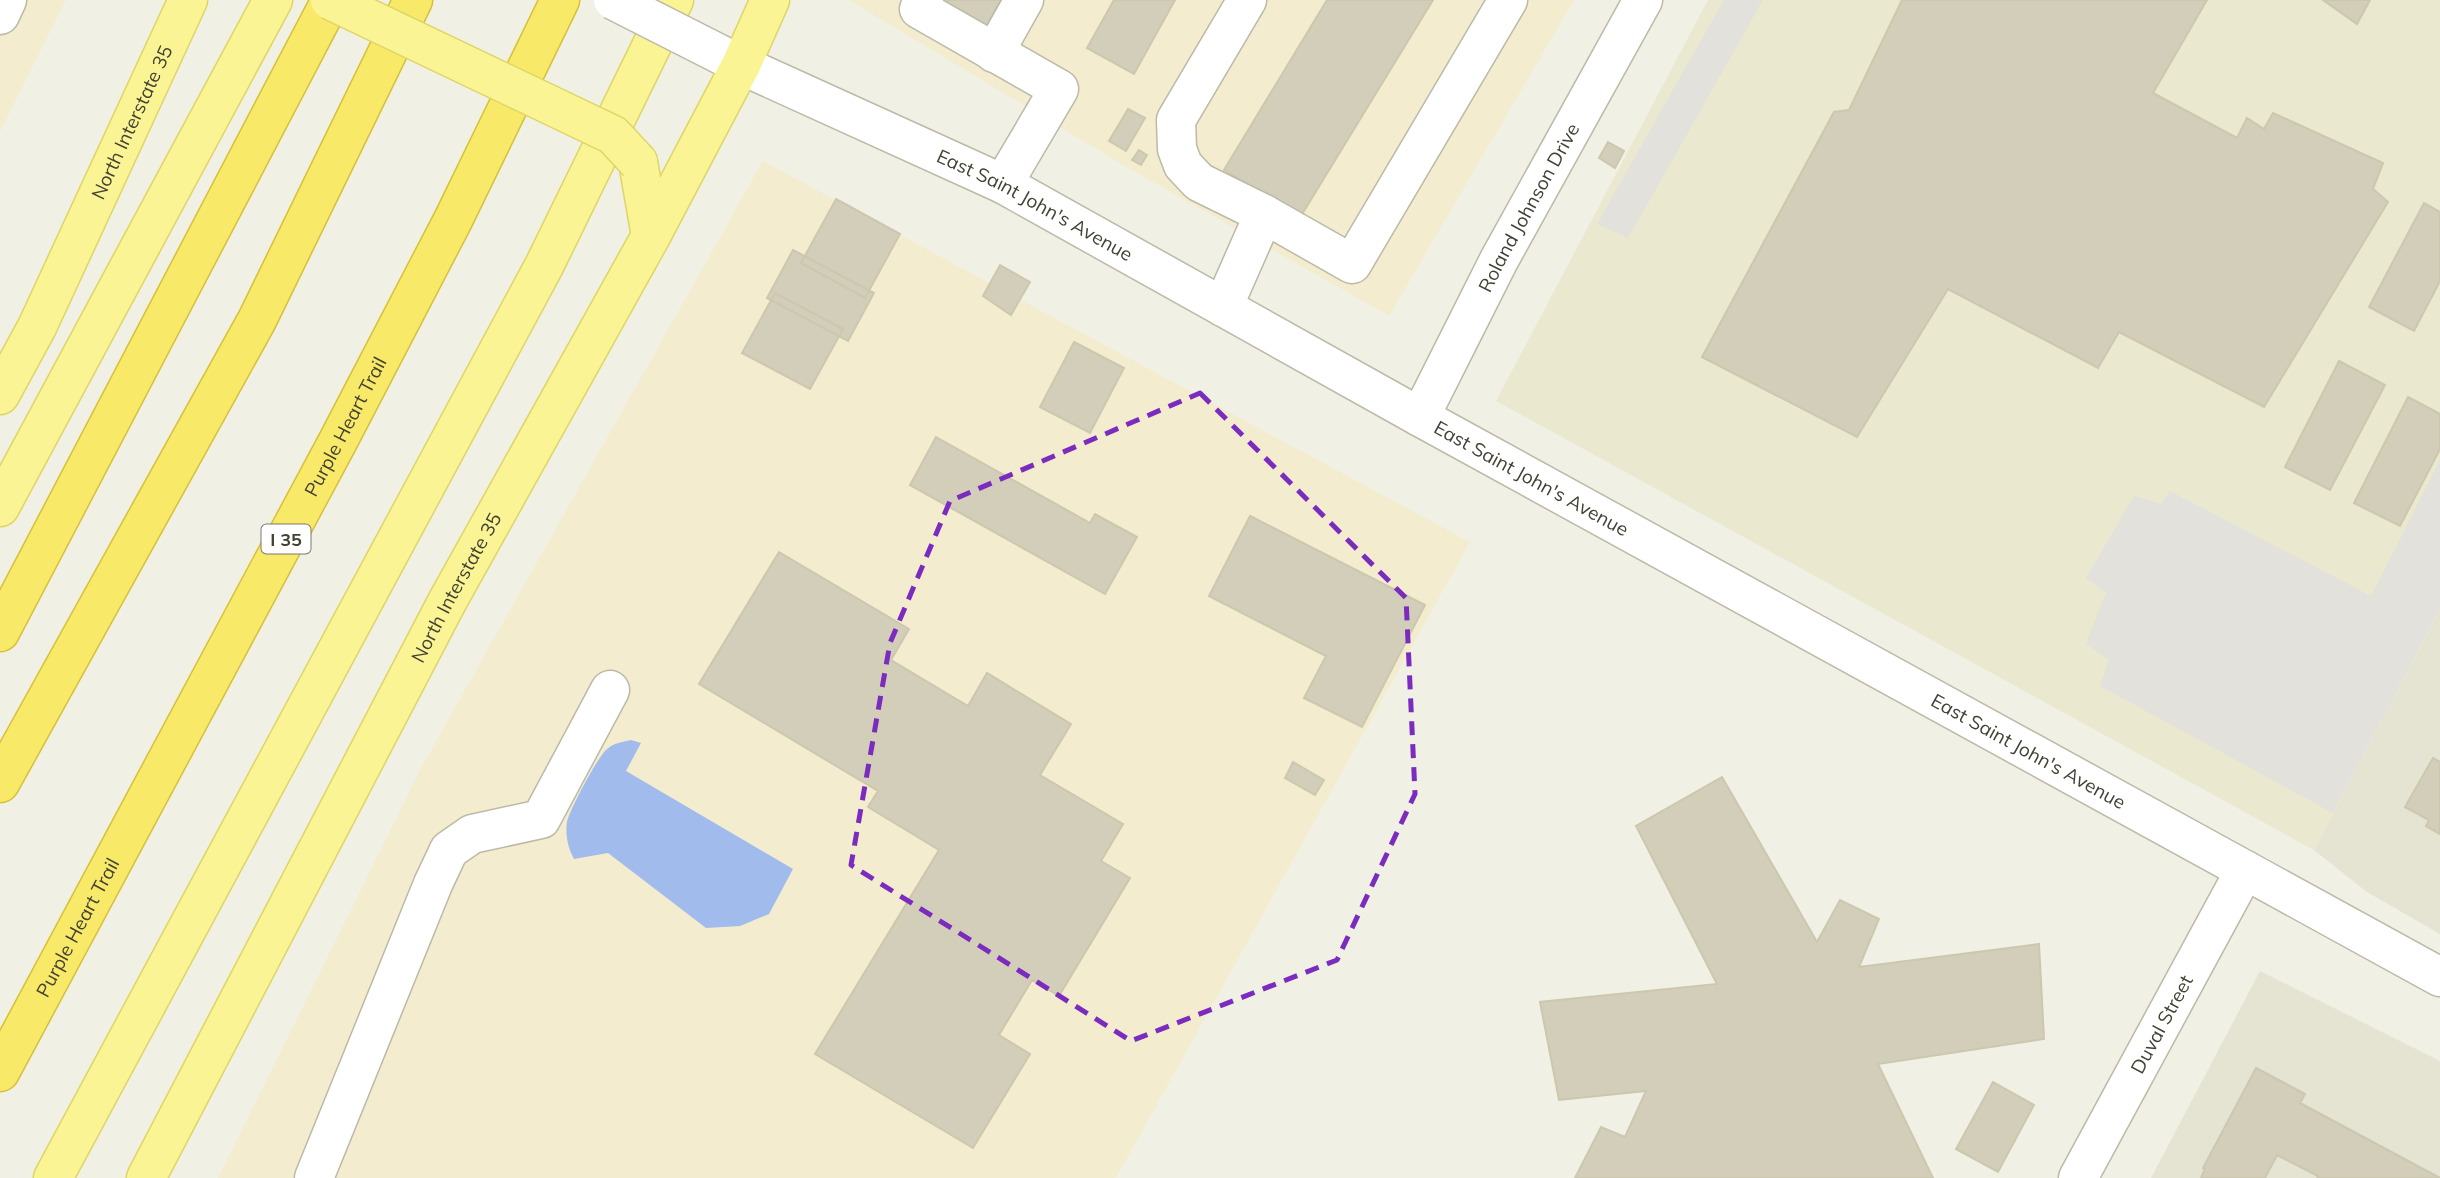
<svg xmlns="http://www.w3.org/2000/svg" width="2440" height="1178" viewBox="0 0 2440 1178" font-family="Mulish,sans-serif">
<rect width="100%" height="100%" fill="#f1f0e4"/>
<path fill="#e5e3d2" d="M2440,610v324l-73,-42 -53,-42z
M2260,971l180,90v117h-289z"/>
<path fill="#f3eccf" d="M0,0h66l-66,132z
M849,0h725l-185,316 -271,-154z
M763,161l707,381 -354,636h-898l203,-410z"/>
<path fill="#eae8ce" d="M1708,0h732v610l-126,240 -818,-449z"/>
<path fill="#e2e1dc" d="M1724,0h39l-135,238 -31,-14z
M2440,460v149l-107,204 -233,-127 9,-26 -23,-16 20,-52 -20,-14 48,-82 27,8 9,-13 201,105z"/>
<path fill="#a1bcec" d="M631,740l10,3 -15,28 167,98 -24,45 -29,12 -34,2 -98,-75 -34,6c-6,-11 -9,-24 -7,-37 3,-13 29,-62 39,-72 7,-7 16,-8 25,-10z"/>
<path fill="#d2ceba" stroke="#ccc7ad" stroke-width="2" d="M947,0h54l-18,32 -42,-23z
M1114,0h61l-41,74 -47,-26z
M1327,0h106l-132,216 -77,-46z
M1902,0h305l-54,93 84,45 10,-20 17,11 9,-16 110,50 -10,26 15,13 -124,205 -145,-75 -21,36 -150,-79 -91,148 -155,-80 132,-245 15,-2z
M2323,0h47l-13,24z
M1128,109l17,9 -19,33 -17,-10z
M1608,142l16,9 -9,17 -16,-10z
M1139,150l8,5 -6,10 -9,-5z
M836,199l64,35 -35,64 -64,-35z
M2424,203l16,9v69l-26,50 -45,-24z
M793,250l81,43 -26,48 -81,-43z
M1000,265l30,17 -19,33 -28,-19z
M775,293l68,36 -33,60 -68,-36z
M1074,342l50,26 -34,65 -50,-26z
M2339,361l46,24 -55,105 -45,-23z
M2408,397l32,17v35l-40,77 -46,-23z
M936,437l154,86 5,-9 42,23 -32,57 -195,-109z
M1250,516l175,89 -63,122 -58,-29 22,-42 -117,-60z
M779,552l130,77 -18,31 77,46 19,-33 84,51 -31,51 83,49 -22,37 29,17 -71,118 -27,-16 -33,55 31,19 -57,94 -158,-94 124,-204 -71,-43 10,-16 -179,-107z
M2433,758l7,4v72l-14,-8 3,-6 -24,-13z
M1293,762l31,18 -9,15 -30,-17z
M1722,777l95,165 23,-42 39,19 -20,48 180,-23 5,95 -166,25 55,114h-358l26,-51 24,10 21,-46 -87,9 -19,-98 177,-18 -81,-158z
M2256,1068l49,26 -5,9 140,75h-123l1,-2 -41,-21 -12,23h-64l4,-9 -2,-1z
M1993,1082l41,23 -36,67 -42,-23z"/>
<g fill="none" stroke-linecap="round" stroke-linejoin="round">
<defs>
<g id="minor">
<path d="M924,0l-5,9 140,80 -56,95"/>
<path d="M0,15l7,-15"/>
<path id="s1" d="M680,34l61,31 262,119 417,233 1020,560"/>
<path d="M994,53l30,-53"/>
<path d="M1264,214l88,50 156,-264"/>
<path d="M1223,307l41,-93 -65,-32 -16,-17 -6,-16 -1,-29 71,-120"/>
<path id="s2" d="M1420,417l79,-157 144,-260"/>
<path d="M314,1178l119,-294 16,-34 23,-16 69,-15 69,-129"/>
<path id="s3" d="M2078,1178l167,-308"/>
</g>
<g id="major">
<path d="M638,162l13,74"/>
<path id="s4" d="M0,395l37,-68 151,-327"/>
<path d="M0,507l273,-507"/>
<path d="M53,1178l491,-912 130,-266"/>
<path id="s5" d="M146,1178l302,-578 203,-364 90,-171 29,-65"/>
</g>
<g id="highway">
<path d="M0,632l331,-632"/>
<path d="M0,783l257,-463 156,-320"/>
<path id="s6" d="M0,1072l338,-631 115,-221 107,-220"/>
</g>
</defs>
<use href="#minor" stroke="#bcb9a7" stroke-width="41"/>
<use href="#major" stroke="#ded565" stroke-width="41"/>
<use href="#highway" stroke="#d6c039" stroke-width="41"/>
<use href="#minor" stroke="#fff" stroke-width="38"/>
<use href="#major" stroke="#faf494" stroke-width="38"/>
<use href="#highway" stroke="#f8e968" stroke-width="38"/>
<defs>
<path id="minor-bridge" d="M613,0l67,34"/>
<path id="major-bridge" d="M330,0l283,135 25,27"/>
</defs>
<use href="#minor-bridge" stroke="#bcb9a7" stroke-width="41" stroke-linecap="butt"/>
<use href="#major-bridge" stroke="#ded565" stroke-width="41" stroke-linecap="butt"/>
<use href="#minor-bridge" stroke="#fff" stroke-width="38"/>
<use href="#major-bridge" stroke="#faf494" stroke-width="38"/>
</g>
<path fill="none" stroke="#7b2cbf" stroke-width="5" stroke-dasharray="14 9" stroke-linejoin="round" d="M1200,393l206,205 9,196 -78,166 -206,81 -280,-176 39,-222 60,-142z"/>
<g text-anchor="middle" dominant-baseline="central" stroke-width="5" stroke-linejoin="round" paint-order="stroke">
<rect fill="#fff" stroke="#7b7971" stroke-width="2" x="261.5" y="524.5" width="49" height="29" rx="5"/>
<g font-size="18" font-weight="bold" fill="#434034">
<text x="286" y="539">I 35</text>
</g>
<g font-size="19" fill="#434034" stroke="#fff">
<text stroke="none"><textPath href="#s4" startOffset="303">North Interstate 35</textPath></text>
<text stroke="none"><textPath href="#s1" startOffset="394">East Saint John's Avenue</textPath></text>
<text stroke="none"><textPath href="#s2" startOffset="236">Roland Johnson Drive</textPath></text>
<text stroke="none"><textPath href="#s6" startOffset="732">Purple Heart Trail</textPath></text>
<text stroke="none"><textPath href="#s1" startOffset="961">East Saint John's Avenue</textPath></text>
<text stroke="none"><textPath href="#s5" startOffset="667">North Interstate 35</textPath></text>
<text stroke="none"><textPath href="#s1" startOffset="1528">East Saint John's Avenue</textPath></text>
<text stroke="none"><textPath href="#s6" startOffset="164">Purple Heart Trail</textPath></text>
<text stroke="none"><textPath href="#s3" startOffset="175">Duval Street</textPath></text>
</g>
</g>
</svg>
